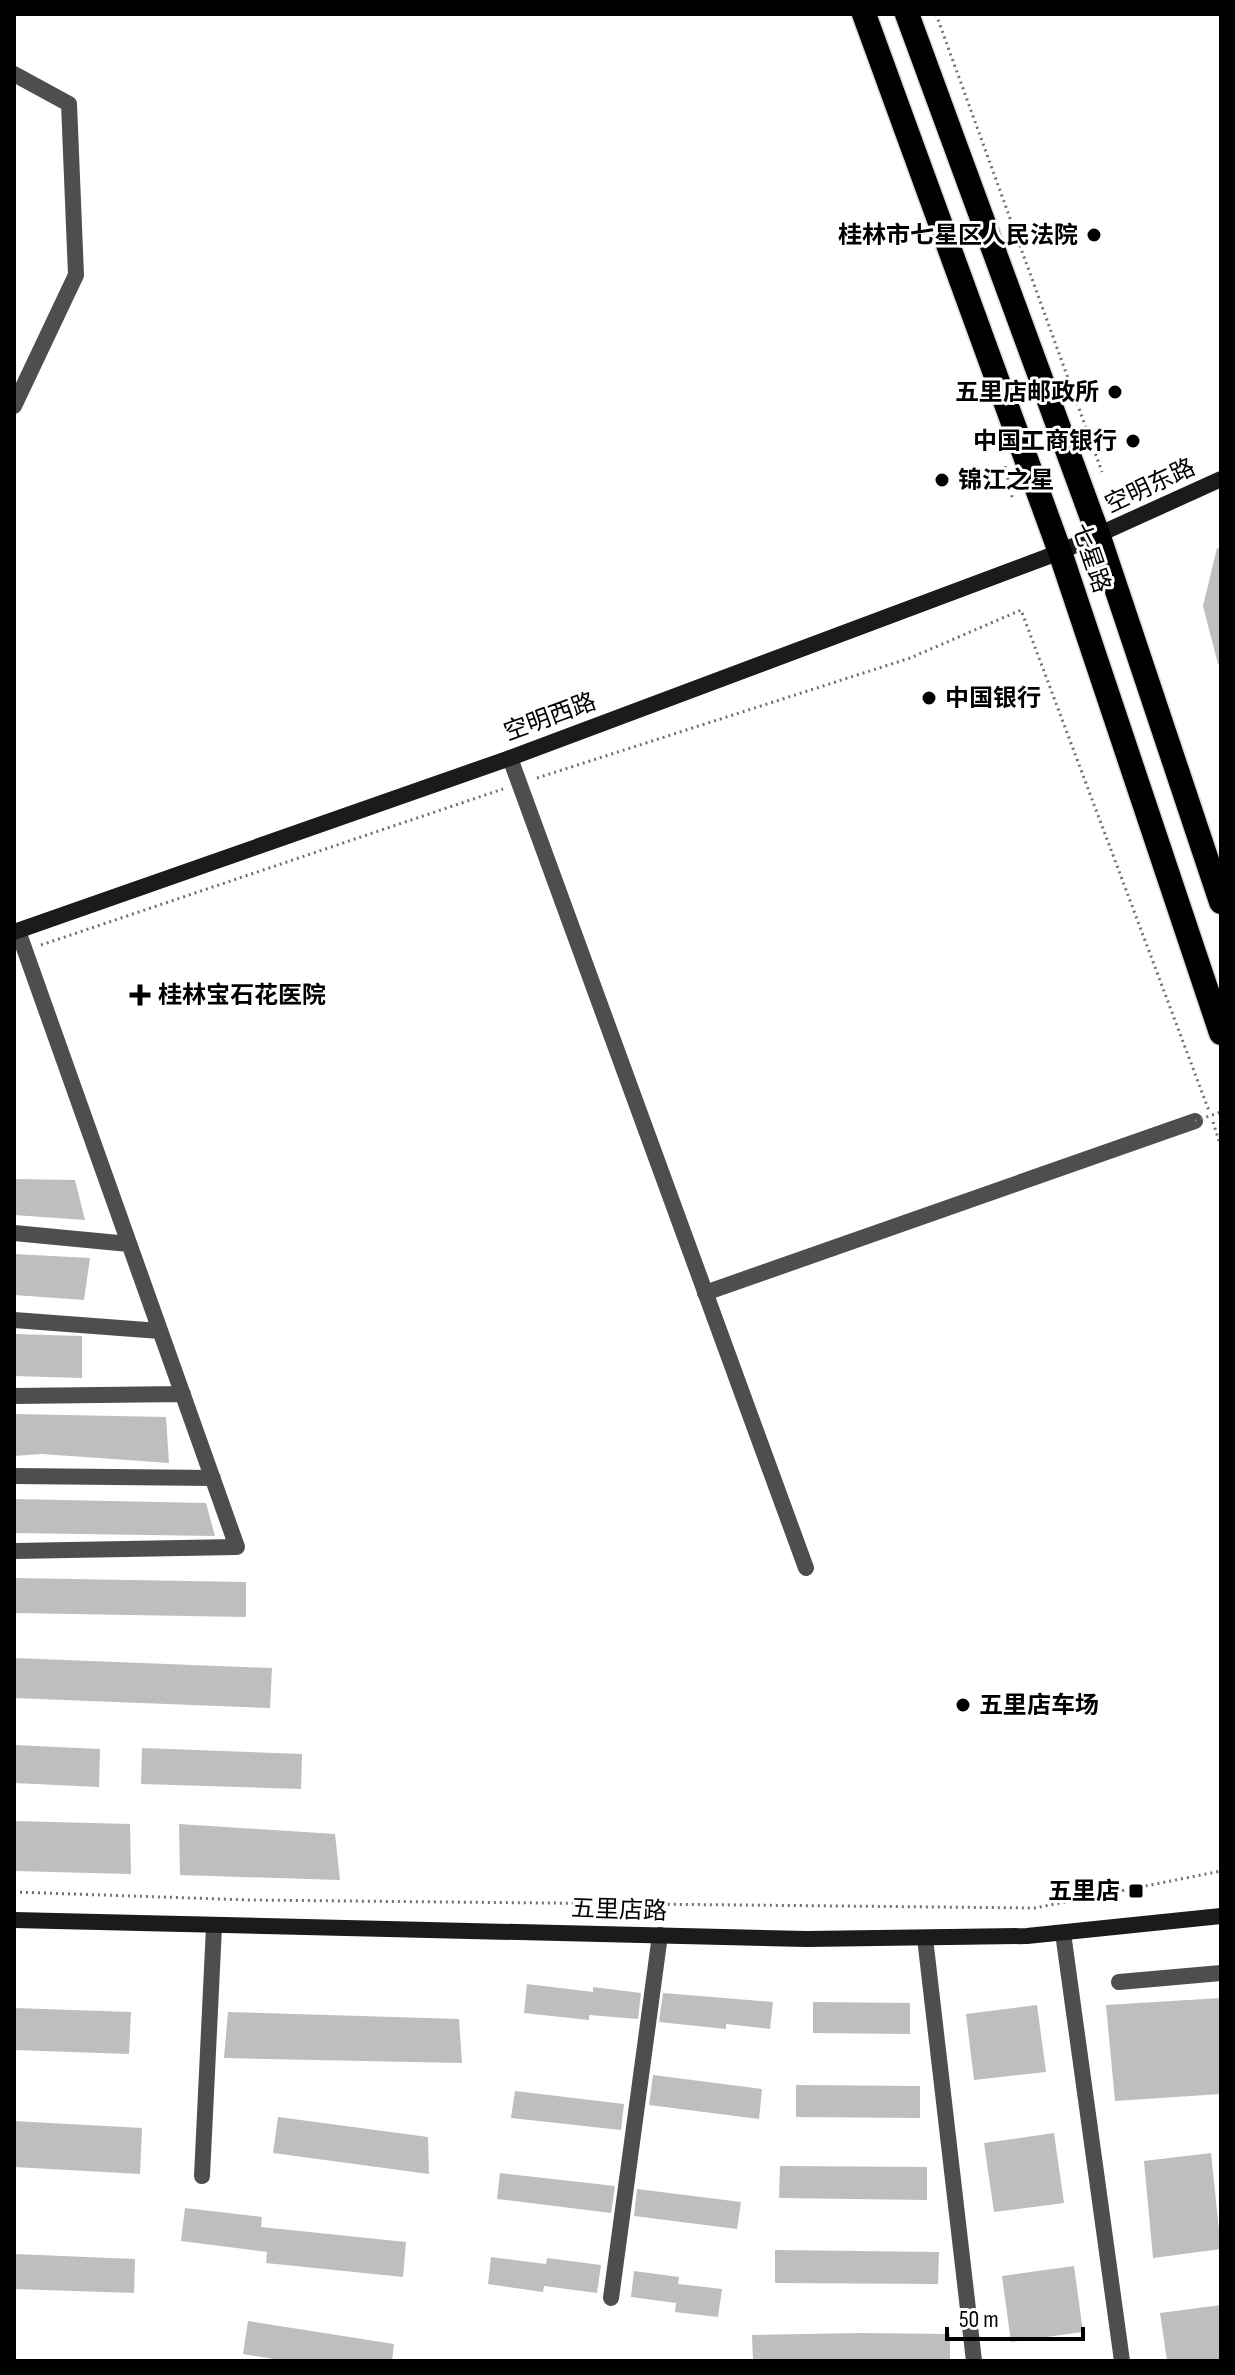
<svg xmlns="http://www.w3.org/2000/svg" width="1235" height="2375" viewBox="0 0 1235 2375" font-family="'Sofia Sans Condensed','Noto Sans SC',sans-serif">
<rect width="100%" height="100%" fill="#fff"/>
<path fill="#bebebe" d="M1217,548l4,1v114l-3,1 -15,-58z
M14,1179l61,1 10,40 -71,-5z
M14,1254l76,4 -6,42 -70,-5z
M14,1334l68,2v42l-68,-2z
M14,1414l152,3 3,46 -127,-9 -28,2z
M14,1499l192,4 9,33 -201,-3z
M14,1578l232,4v35l-232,-4z
M14,1658l258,10 -2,40 -256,-10z
M14,1745l86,4 -1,38 -85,-4z
M142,1748l160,6 -1,35 -160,-5z
M14,1821l116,3 1,50 -117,-3z
M179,1824l156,10 5,46 -160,-5z
M527,1984l66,8v-5l48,6 -3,26 -49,-4v5l-65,-7z
M663,1993l110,9 -3,27 -44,-5v5l-67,-7z
M1221,1998v96l-106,7 -9,-96z
M813,2002l97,1v31l-97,-1z
M1037,2005l9,67 -72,8 -8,-66z
M14,2008l117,4 -2,42 -115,-4z
M228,2012l231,7 3,44 -238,-5z
M653,2075l109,14 -3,30 -110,-14z
M796,2085l124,1v32l-124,-1z
M515,2091l109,13 -3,26 -110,-12z
M278,2117l150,20 1,37 -156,-21z
M14,2121l128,7 -2,46 -126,-7z
M1054,2133l10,70 -70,9 -10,-69z
M1211,2153l10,96 -68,9 -9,-97z
M780,2166l147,1v33l-148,-2z
M500,2173l115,13 -4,27 -114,-14z
M637,2189l104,13 -4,27 -103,-13z
M185,2208l77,9 -1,10 145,15 -3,35 -137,-14 1,-11 -86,-11z
M775,2250l164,2 -1,32 -163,-1z
M14,2254l121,5 -1,34 -120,-4z
M491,2257l55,7 1,-6 54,7 -4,28 -53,-7 -1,6 -55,-8z
M1074,2266l9,66 -72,10 -9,-66z
M634,2271l45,6 -1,7 44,5 -4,28 -43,-5 1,-9 -45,-6z
M1221,2305v56h-54l-7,-48z
M248,2321l146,23 -2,17h-107l-42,-7z
M861,2333l89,1v27h-197l-1,-26z"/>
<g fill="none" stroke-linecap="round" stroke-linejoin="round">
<defs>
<path id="highway" d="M864,14l196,538 161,481
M907,14l192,523 122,365"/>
</defs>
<use href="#highway" stroke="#dbdbdb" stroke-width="27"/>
<path stroke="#707070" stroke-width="3" stroke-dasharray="2 4" stroke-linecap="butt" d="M936,14l166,458
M1005,466l8,35
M537,778l373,-120 111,-48 188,501
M41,945l462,-156
M1213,1122l8,25
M14,1892l236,8 785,8 186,-37"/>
<path stroke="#4e4e4e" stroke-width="16" d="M14,74l55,30 7,171 -62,131
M510,758l296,810
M14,1233l115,11
M705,1293l490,-172
M14,1320l146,11
M14,1396l169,-2
M14,1476l199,2
M14,1551l223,-4 -219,-616
M1063,1933l59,428
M925,1938l49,423
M1119,1982l102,-9
M202,2176l12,-249
M611,2298l49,-363"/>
<path stroke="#1b1b1b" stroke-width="16" d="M14,932l496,-174 550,-206 161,-73
M14,1920l793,19 220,-3 194,-20"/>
<use href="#highway" stroke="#000" stroke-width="24"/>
<path stroke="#707070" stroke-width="3" stroke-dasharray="2 4" stroke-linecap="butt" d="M1195,1121l26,-9"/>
</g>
<g fill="#000" stroke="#fff" stroke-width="3">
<circle cx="1094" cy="235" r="8"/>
<circle cx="1115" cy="392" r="8"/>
<circle cx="1133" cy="441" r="8"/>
<circle cx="942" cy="480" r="8"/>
<circle cx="929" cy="698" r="8"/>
<path d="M136 983h8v8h8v8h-8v8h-8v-8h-8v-8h8z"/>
<circle cx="963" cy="1705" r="8"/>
<rect x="1128" y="1883" width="16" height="16" rx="4"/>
</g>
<g text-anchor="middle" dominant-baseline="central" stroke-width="6" stroke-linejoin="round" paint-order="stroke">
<g font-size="24" font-weight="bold" fill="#000" stroke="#fff" text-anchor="end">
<text x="1078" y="235">桂林市七星区人民法院</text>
<text x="1099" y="392">五里店邮政所</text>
<text x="1117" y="441">中国工商银行</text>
<text x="958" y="480" text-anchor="start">锦江之星</text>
<text x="945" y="698" text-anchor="start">中国银行</text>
<text x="158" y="995" text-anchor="start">桂林宝石花医院</text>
<text x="979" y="1705" text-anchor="start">五里店车场</text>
<text x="1120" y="1891">五里店</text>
</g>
<g font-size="24" fill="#000" stroke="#fff">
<text transform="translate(1150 486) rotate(-25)">空明东路</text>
<text transform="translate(1091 558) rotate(71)">七星路</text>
<text transform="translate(550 717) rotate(-20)">空明西路</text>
<text transform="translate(619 1910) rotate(2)">五里店路</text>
</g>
</g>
<rect width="1235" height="2375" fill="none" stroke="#000000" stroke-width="32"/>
<path d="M947 2327v12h136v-12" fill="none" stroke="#000000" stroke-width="4"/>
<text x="959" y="2327" font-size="24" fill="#000000" stroke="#ffffff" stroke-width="6" paint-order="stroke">50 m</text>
</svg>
